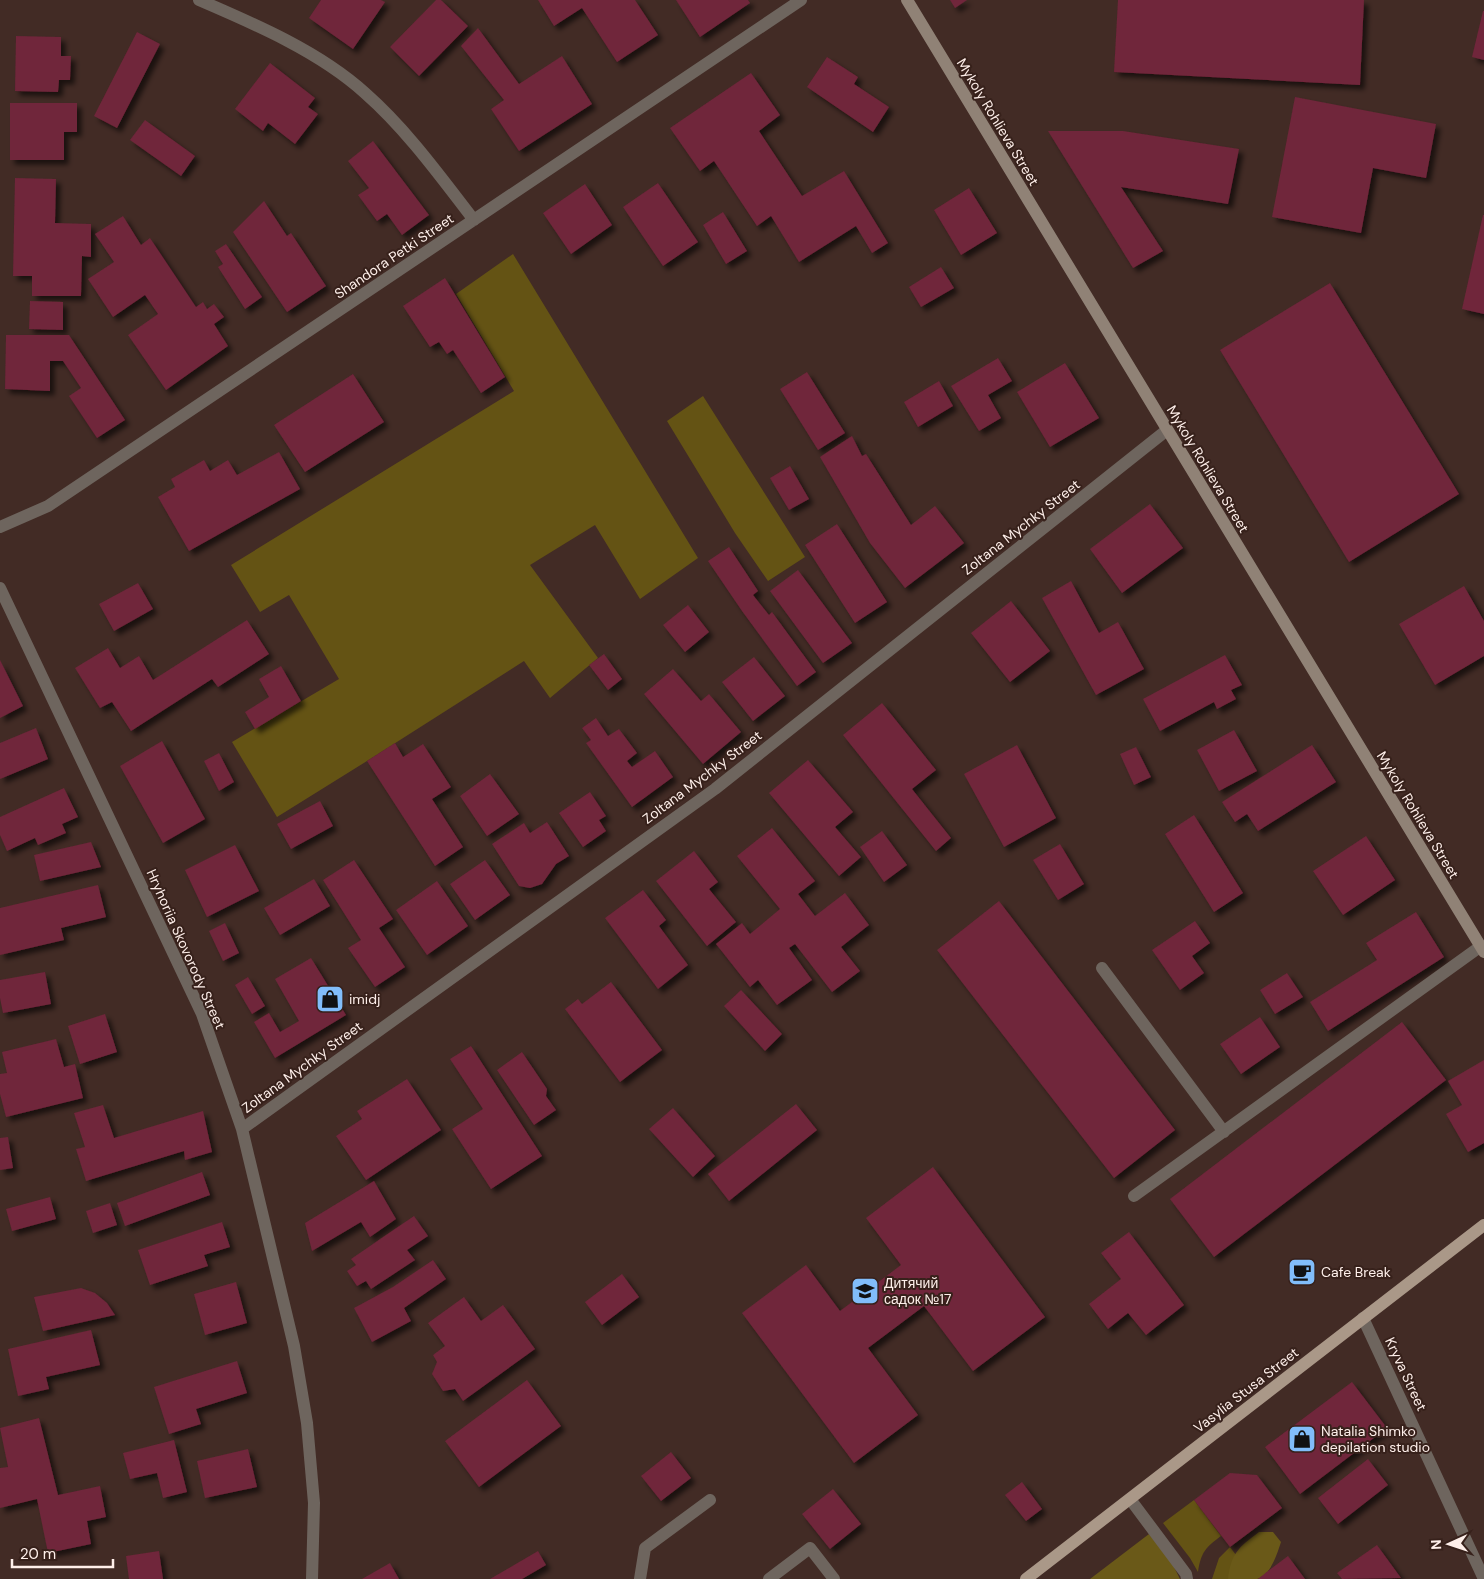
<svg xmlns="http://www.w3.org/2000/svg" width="1484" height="1579" viewBox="0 0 1484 1579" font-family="'DM Sans',sans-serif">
<defs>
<filter id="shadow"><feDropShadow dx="4.5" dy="4.5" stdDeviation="2.5" flood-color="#0009"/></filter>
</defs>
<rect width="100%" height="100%" fill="#422b25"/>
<path fill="#645314" d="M513,254l185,304 -58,41 -45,-74 -65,40 68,93 -48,40 -26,-37 -157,100 -90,56 -45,-75 107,-63 -50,-84 -29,17 -29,-47 283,-174 -58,-97z
M703,396l102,161 -37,24 -33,-48 -68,-112z
M1194,1500l27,36c-15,11 -20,16 -23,36l-8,-14 -27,-35z
M1230,1547l24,32h-42l7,-21z"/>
<path fill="#6a5918" d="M1259,1532h14l8,10c-4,12 -10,33 -24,37 -8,0 -20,0 -29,0 3,-26 11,-32 31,-47z
M1149,1534l23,29 8,16h-90z"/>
<path fill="#6f253a" filter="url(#shadow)" d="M321,0h60l4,2 -32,47 -44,-31z
M436,0h5l27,26 -49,50 -29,-29z
M538,0h97l23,35 -41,27 -35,-54 -28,18z
M676,0h72l2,3 -50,34z
M950,0h17l-12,8z
M1118,0h246l-4,85 -246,-13z
M1483,11h1v49l-12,-3z
M478,28l41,56 43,-28 30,48 -73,47 -28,-42 13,-9 -43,-54z
M137,32l23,12 -43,84 -23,-12z
M16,36l45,1v19h10l-1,24h-11l-1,12 -43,-1z
M827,57l31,20 -4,7 35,23 -16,25 -66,-45z
M270,63l45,35 -7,9 10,7 -23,30 -27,-21 -5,8 -28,-22z
M751,73l29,42 -21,16 43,65 42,-25 44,72 -16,10 -16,-27 -57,36 -28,-46 -14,10 -43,-65 -14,10 -30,-43z
M1295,97l141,27 -10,54 -53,-10 -12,65 -89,-16z
M10,103h67v29h-13v28h-54z
M145,120l50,36 -14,20 -51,-36z
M1048,131h75l116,18 -11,55 -107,-17 42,64 -30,17z
M373,141l56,74 -27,20 -15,-21 -10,7 -19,-26 11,-7 -21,-27z
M15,178l41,1 -1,44 36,1v33l-9,-1 -1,40h-49v-20h-19z
M658,183l40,59 -35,24 -40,-59z
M585,184l27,41 -41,29 -28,-41z
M969,188l28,45 -36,22 -27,-45z
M264,201l23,35 4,-3 35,53 -39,26 -54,-80z
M723,212l24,39 -21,13 -23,-39z
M1483,215h1v99l-22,-5z
M123,216l18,29 9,-7 46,69 7,-5 4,7 7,-5 10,13 -10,7 14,22 -62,44 -38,-55 30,-21 -13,-19 -32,22 -25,-38 26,-17 -19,-28z
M226,244l36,53 -17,12 -27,-42 5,-3 -8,-13z
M941,267l13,21 -33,19 -12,-20z
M445,278l60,99 -24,16 -28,-43 -6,4 -8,-12 -9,5 -27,-41z
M1330,283l129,211 -110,68 -129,-212z
M30,301l33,1v28l-34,-1z
M6,335h63l56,85 -28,18 -28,-42 12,-8 -18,-27h-13v30l-45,-2z
M998,358l14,23 -24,14 13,23 -22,13 -28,-45z
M1065,363l34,55 -49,29 -33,-55z
M807,372l38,61 -27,17 -38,-61z
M353,374l31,48 -79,50 -31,-47z
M939,381l14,25 -35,21 -14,-25z
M852,436l10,20 4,-2 45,71 24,-19 29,37 -59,45 -35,-45 -50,-86z
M279,452l21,37 -111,62 -31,-54 17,-10 -4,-8 33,-19 6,11 18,-11 9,15z
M790,466l19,33 -20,11 -19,-32z
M1150,504l33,44 -61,45 -32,-44z
M837,524l50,78 -32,21 -50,-78z
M729,547l29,44 -5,4 16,20 3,-3 44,60 -19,14 -55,-75 -34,-50z
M798,570l54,73 -29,20 -53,-72z
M1071,581l28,52 19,-11 26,47 -48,26 -54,-97z
M138,583l15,26 -39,22 -15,-27z
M1464,586l20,35v35l-49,29 -36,-61z
M1011,601l39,50 -40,31 -39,-49z
M688,605l21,27 -24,20 -22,-27z
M247,620l22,34 -51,33 -6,-8 -81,52 -19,-29 -12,6 -25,-40 33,-20 12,20 19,-12 14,24z
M604,654l18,25 -14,11 -19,-25z
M1225,655l17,30 -11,5 5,9 -19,10 -3,-7 -54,29 -17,-32z
M754,657l31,39 -32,25 -31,-39z
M0,660l23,46 -23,12z
M281,666l20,35 -46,28 -10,-17 24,-15 -10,-18z
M673,669l28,32 8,-7 32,38 -38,32 -59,-70z
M882,703l54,67 -24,19 39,49 -15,13 -93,-116z
M596,718l12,18 11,-7 18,24 -10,8 5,6 23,-16 18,26 -41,30 -46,-64 5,-3 -9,-12z
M36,728l12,31 -48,20v-36z
M1234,730l23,41 -38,20 -22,-41z
M162,741l43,78 -42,24 -43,-77z
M395,743l8,14 20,-13 28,43 -19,12 31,48 -28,19 -68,-105z
M1017,745l39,73 -52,29 -40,-73z
M1312,745l24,37 -78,49 -11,-17 -12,8 -13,-20z
M1136,747l15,30 -17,8 -14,-31z
M219,753l15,29 -15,9 -15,-30z
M808,760l45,52 -18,15 26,30 -22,19 -70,-83z
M490,774l29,40 -32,22 -27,-40z
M64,788l14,29 -16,7 4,9 -28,12 -3,-7 -28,13 -7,-16v-18z
M590,792l16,24 -7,4 7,11 -23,16 -24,-34z
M320,801l13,25 -42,23 -14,-25z
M1194,815l49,78 -29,19 -49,-78z
M547,822l22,34 -13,8 -14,20 -12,4 -11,-2 -27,-42 32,-21 6,10z
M772,828l43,53 -17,13 17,22 30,-23 24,32 -28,22 19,24 -28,21 -37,-48 -6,4 23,32 -35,25 -19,-25 -8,7 -34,-43 26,-21 8,11 30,-25 -43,-53z
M882,831l25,34 -23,17 -24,-35z
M1366,836l29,44 -52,35 -30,-44z
M91,842l10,25 -61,14 -6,-26z
M1060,844l24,40 -26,16 -25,-40z
M235,845l24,46 -52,26 -22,-47z
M694,851l24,31 -9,7 27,33 -29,24 -51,-65z
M354,860l39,59 -14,9 26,39 -30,20 -27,-39 13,-8 -38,-60z
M485,860l25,35 -35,25 -25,-36z
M314,879l16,27 -50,29 -16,-27z
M437,881l31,45 -41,29 -31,-45z
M98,885l8,32 -45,11 3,12 -64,15v-47z
M643,890l23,30 -7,6 29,39 -30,24 -53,-71z
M999,901l176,229 -61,48 -177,-228z
M1416,912l28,45 -116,74 -18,-29 67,-42 -11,-17z
M1195,921l15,22 -18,13 12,17 -24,17 -28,-40z
M225,923l14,30 -16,8 -14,-30z
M311,958l35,57 -71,43 -21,-36 15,-9 11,19 19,-11 -24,-42z
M45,972l6,32 -48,9 -3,-15v-18z
M1287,973l16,24 -28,17 -15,-24z
M248,977l17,29 -13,8 -17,-29z
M611,982l51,68 -42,32 -55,-73 13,-10 4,5z
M741,990l41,44 -17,17 -41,-45z
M105,1014l12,38 -37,12 -12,-38z
M1260,1017l20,30 -39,27 -21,-30z
M1402,1022l44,58 -232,177 -44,-58z
M56,1039l8,28 11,-3 8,34 -77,19 -6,-23v-20l7,-1 -5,-21z
M471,1046l71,110 -51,33 -39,-60 31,-20 -33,-50z
M522,1052l25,37 -1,7 10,14 -22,15 -37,-55z
M1484,1060v83l-16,9 -22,-38 16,-9 -14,-24z
M407,1079l34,51 -75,50 -30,-44 26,-17 -5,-8z
M796,1104l21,26 -88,71 -21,-27z
M103,1105l11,33 89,-27 9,41 -27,8 -1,-9 -98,30 -10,-32 9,-2 -11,-34z
M673,1108l42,48 -22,21 -44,-48z
M8,1137l5,31 -13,2v-32z
M933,1167l112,150 -72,54 -49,-65 -56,42 50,67 -64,48 -112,-150 64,-48 34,46 61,-46 -35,-47z
M202,1172l8,23 -85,31 -8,-23z
M374,1181l22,38 -26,18 -9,-15 -49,29 -7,-28z
M50,1197l6,22 -44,12 -6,-22z
M110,1203l7,22 -24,8 -7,-22z
M414,1216l14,20 -21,14 8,10 -44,29 -5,-8 -9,5 -10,-15 9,-6 -5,-6z
M222,1222l8,25 -26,8 4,11 -58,19 -12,-35z
M1129,1232l55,73 -38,30 -18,-22 -20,16 -19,-25 32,-25 -20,-26z
M433,1260l13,19 -42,29 7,13 -39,21 -18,-34 39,-21z
M622,1274l17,23 -37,28 -17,-23z
M236,1282l11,41 -42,12 -11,-41z
M81,1288l14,5 12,10 8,12 -72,16 -9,-34z
M464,1297l17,24 22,-16 32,44 -72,52 -8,-12 -12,2 -11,-17 5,-12 -4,-7 12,-9 -17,-23z
M91,1330l9,35 -54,12 3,12 -31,7 -10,-47z
M237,1361l10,32 -51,16 5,15 -32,10 -15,-47z
M527,1380l34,46 -82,61 -34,-46z
M1352,1382l35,46 -87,66 -35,-47z
M39,1418l19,77 42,-9 6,31 -19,4 4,23 -43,9 -11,-54 -37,9v-40l8,-1 -8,-39z
M174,1440l13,52 -24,6 -6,-25 -27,6 -7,-26z
M248,1449l9,38 -52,11 -8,-37z
M671,1452l20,26 -30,23 -20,-25z
M1368,1459l20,26 -50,39 -20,-26z
M1230,1473l27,2 25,33 -52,39 -36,-47z
M1022,1482l20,27 -16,12 -21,-26z
M833,1489l28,35 -31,25 -28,-35z
M1377,1545l24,33 -59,1 -5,-6z
M159,1551l4,28h-34l-3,-23z
M538,1551l8,14 -24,14h-32z
M1288,1556l17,23h-47l10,-8z
M390,1563l9,16h-37z"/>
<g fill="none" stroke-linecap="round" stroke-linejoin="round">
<path stroke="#6e655e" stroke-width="12" d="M1102,968l122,164
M1134,1196l347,-250
M1130,1499l56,75 1,5
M640,1579l5,-31 65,-48
M769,1579l41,-31 24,31"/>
<path stroke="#6e655e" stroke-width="12" d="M199,0c56,24 121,52 166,93 42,37 75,83 109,127
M0,527l48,-21 753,-506
M0,588l202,426 40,115 52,217 13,77 7,80 -2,76
M242,1129l473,-340 452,-359
M1363,1318l121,261"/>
<path stroke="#908276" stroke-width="12" d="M907,0l577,952"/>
<path stroke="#aa9888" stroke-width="12" d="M1026,1579l458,-354"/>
</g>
<defs>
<symbol id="shop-square" viewBox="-11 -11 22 22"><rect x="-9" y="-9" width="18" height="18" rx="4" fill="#81bdfa" stroke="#37211b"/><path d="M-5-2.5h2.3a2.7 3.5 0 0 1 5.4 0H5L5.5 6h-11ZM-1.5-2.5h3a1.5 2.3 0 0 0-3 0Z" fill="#111"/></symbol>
<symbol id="cafe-square" viewBox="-11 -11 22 22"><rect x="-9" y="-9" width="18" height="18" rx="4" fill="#81bdfa" stroke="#37211b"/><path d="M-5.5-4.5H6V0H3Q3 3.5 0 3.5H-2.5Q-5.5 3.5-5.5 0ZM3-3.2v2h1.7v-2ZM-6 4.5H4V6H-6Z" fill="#111"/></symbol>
<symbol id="school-square" viewBox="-11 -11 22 22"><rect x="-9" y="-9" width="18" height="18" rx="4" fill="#81bdfa" stroke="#37211b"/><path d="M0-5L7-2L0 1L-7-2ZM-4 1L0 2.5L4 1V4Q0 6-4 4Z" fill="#111"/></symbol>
</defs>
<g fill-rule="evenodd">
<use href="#shop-square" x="314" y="983" width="32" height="32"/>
<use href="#cafe-square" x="1286" y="1256" width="32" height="32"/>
<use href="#school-square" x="849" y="1275" width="32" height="32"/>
<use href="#shop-square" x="1286" y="1423" width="32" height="32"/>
</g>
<g text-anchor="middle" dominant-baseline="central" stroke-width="4" stroke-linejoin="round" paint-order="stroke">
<g font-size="14" fill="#feefea" stroke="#37211b">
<text transform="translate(998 122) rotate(59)">Mykoly Rohlieva Street</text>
<text transform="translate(394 256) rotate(-34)">Shandora Petki Street</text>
<text transform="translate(1208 469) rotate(59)">Mykoly Rohlieva Street</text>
<text transform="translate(1021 527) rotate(-38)">Zoltana Mychky Street</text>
<text transform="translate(702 777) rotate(-37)">Zoltana Mychky Street</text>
<text transform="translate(1418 815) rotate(59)">Mykoly Rohlieva Street</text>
<text transform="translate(186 949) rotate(66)">Hryhoriia Skovorody Street</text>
<text transform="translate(302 1067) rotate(-36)">Zoltana Mychky Street</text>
<text transform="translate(1406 1374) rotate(65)">Kryva Street</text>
<text transform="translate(1246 1390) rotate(-38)">Vasylia Stusa Street</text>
</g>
<g font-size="14" fill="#feefea" stroke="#37211b" text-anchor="start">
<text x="349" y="999">imidj</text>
<text x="1321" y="1272">Cafe Break</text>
<text x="884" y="1283">Дитячий<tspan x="884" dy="16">садок №17</tspan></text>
<text x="1321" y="1431">Natalia Shimko<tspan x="1321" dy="16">depilation studio</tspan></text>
</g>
</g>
<g transform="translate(1449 1544) rotate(267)" stroke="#37211b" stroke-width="4" paint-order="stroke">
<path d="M0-4L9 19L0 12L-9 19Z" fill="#feefea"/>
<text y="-8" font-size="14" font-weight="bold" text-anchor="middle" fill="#feefea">N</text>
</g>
<path d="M12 1559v8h101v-8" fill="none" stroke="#feefea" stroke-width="2.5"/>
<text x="20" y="1559" font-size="15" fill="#feefea" stroke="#37211b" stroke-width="4" paint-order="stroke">20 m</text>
</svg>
